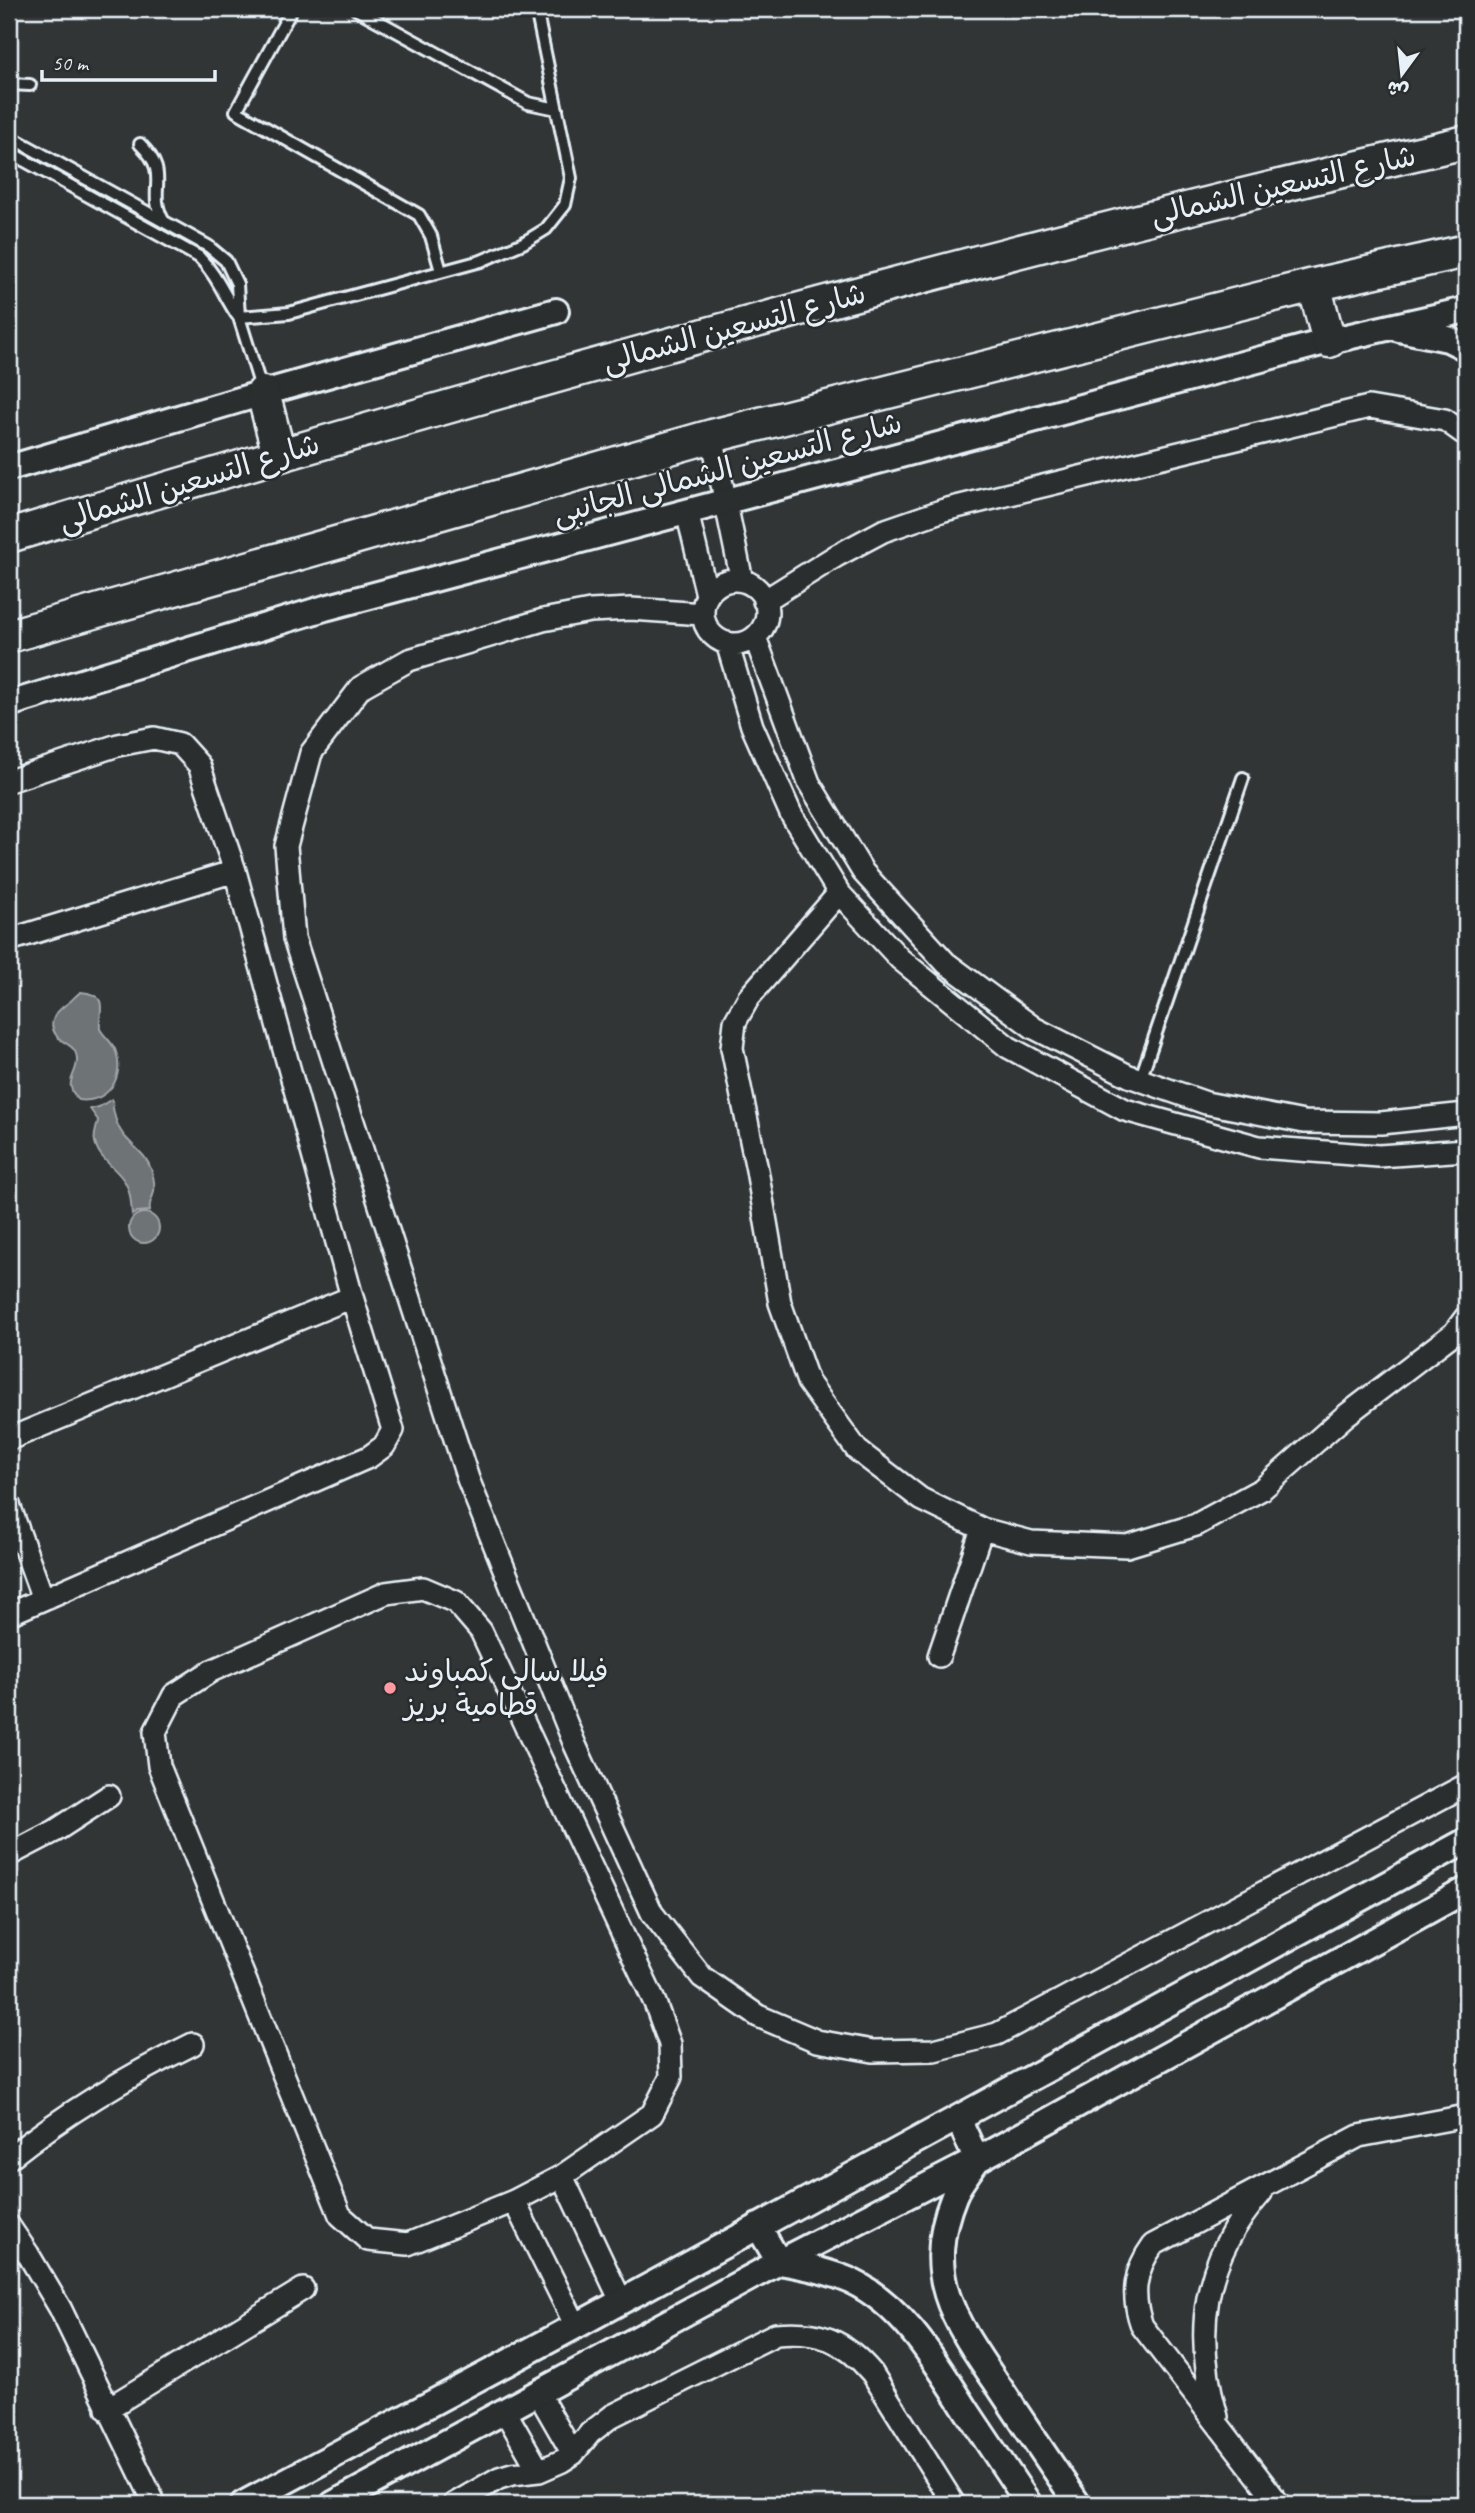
<svg xmlns="http://www.w3.org/2000/svg" width="1475" height="2513" viewBox="0 0 1475 2513" font-family="Caveat,'Playpen Sans Arabic',sans-serif">
<rect width="100%" height="100%" fill="#323536"/>
<filter id="ink" filterUnits="userSpaceOnUse"><feTurbulence type="fractalNoise" baseFrequency=".0143" numOctaves="2"/><feDisplacementMap in="SourceGraphic" scale="14" xChannelSelector="R" yChannelSelector="G"/><feConvolveMatrix kernelMatrix="1 2 1 2 8 2 1 2 1" color-interpolation-filters="sRGB"/></filter>
<g filter="url(#ink)">
<path fill="#6e7376" stroke="#9fa5aa" stroke-width="2" d="M81,992c30,3 17,19 19,37 5,9 13,13 16,23 9,26 -9,52 -37,48 -18,-18 -1,-25 -2,-41 -1,-15 -14,-14 -21,-24 -10,-14 2,-25 12,-32 5,-3 7,-8 13,-11z
M112,1099c1,14 5,30 15,40 10,11 19,16 24,30 2,6 4,15 3,22 -1,8 -6,11 -4,20l-13,1 -5,3c-1,-11 -1,-23 -7,-33 -9,-15 -26,-22 -30,-40 -2,-7 2,-14 3,-22l-8,-11 9,-2z
M129 1228a15 15 0 1 1 30 0a15 15 0 1 1-30 0Z"/>
<g fill="none" stroke-linecap="round" stroke-linejoin="round">
<defs>
<path id="service" d="M292,9l-56,102 183,104 12,21 10,35
M356,9l172,94 29,6
M9,84l21,1
M9,136l199,110 18,15 11,23 2,33 23,74
M140,144c33,32 5,45 24,78
M9,152l190,105c17,17 25,38 38,58
M239,317l50,-4 192,-52 42,-18 23,-14 19,-24 6,-27 -35,-169
M1140,1080l103,-302"/>
<path id="minor" d="M712,436l30,145
M687,512l20,83
M703 612a32 32 0 1 1 64 0a32 32 0 1 1-64 0Z
M764,601l72,-45 47,-25 61,-21 425,-103 76,13 21,15
M703,614l-72,-5 -41,2 -47,9 -134,40 -48,27 -50,66 -25,93 8,92 174,541 107,266 77,168 50,64 56,39 59,25 56,10 61,-1 63,-16 469,-249
M755,637l54,146 54,89 83,91 88,65 95,48 77,27 98,19 77,1 85,-9
M727,643l25,83 39,88 48,79 61,66 108,88 117,63 134,37 120,9 87,-6
M9,781l109,-36 36,-7 26,6 19,21 36,106 117,426 41,133 -9,16 -15,11 -360,157
M839,893l-90,104 -14,25 -3,26 25,122 23,133 28,79 49,68 64,49 61,30 49,13 96,4 69,-21 66,-36 83,-73 109,-83 12,-16
M9,940l226,-69
M9,1439l343,-142
M9,1505l34,94
M423,1588l33,14 25,29 174,372 15,41 1,33 -19,37 -90,62 -48,25 -106,43 -40,-4 -28,-25 -181,-449 -4,-34 19,-37 37,-24 175,-78z
M939,1656l43,-127
M9,1855l46,-24 54,-35
M9,2158c57,-45 118,-82 184,-114
M562,2176l59,125
M514,2201l62,125
M9,2226l19,28 32,54 95,196
M538,2393l35,61
M107,2409l196,-120
M505,2411l34,60
M1217,2417c-24,-84 -15,-157 44,-224
M454,2504l45,-26 13,-4 27,-3 23,-10 11,-7 17,-21 22,-17 164,-82c43,-4 68,6 96,39l82,131
M1279,2504l-137,-178c-11,-31 -8,-55 11,-81l206,-109 107,-20"/>
<path id="tertiary" d="M1399,329l49,10 18,9
M9,468l254,-75 293,-82
M9,704l316,-96 1004,-267 137,-31
M958,2118l19,42c-7,11 -18,23 -23,36 -33,81 2,127 46,192 26,39 52,78 78,116
M758,2226l21,36c25,4 49,9 72,19 53,25 86,83 116,130 21,31 41,62 62,93
M243,2504l333,-178 890,-485
M333,2504l446,-242 198,-102 489,-270"/>
<path id="primary" d="M1314,285l15,56
M263,393l16,61
M9,536c482,-146 967,-281 1457,-394
M9,636l703,-200 602,-151 152,-34"/>
</defs>
<use href="#service" stroke="#e8f1f8" stroke-width="16"/>
<use href="#minor" stroke="#e8f1f8" stroke-width="26"/>
<use href="#tertiary" stroke="#e8f1f8" stroke-width="30"/>
<use href="#primary" stroke="#e8f1f8" stroke-width="37"/>
<use href="#service" stroke="#2a2d2e" stroke-width="10"/>
<use href="#minor" stroke="#2a2d2e" stroke-width="21"/>
<use href="#tertiary" stroke="#2a2d2e" stroke-width="24"/>
<use href="#primary" stroke="#2a2d2e" stroke-width="32"/>
</g>
</g>
<circle fill="#ff9aa2" stroke="#2a2d2e" stroke-width="2.5" cx="390" cy="1688" r="7"/>
<g text-anchor="middle" dominant-baseline="central" stroke-width="5" stroke-linejoin="round" paint-order="stroke">
<g font-size="30" fill="#e8f1f8" stroke="#2a2d2e">
<text transform="translate(1283 185) rotate(-13)">شارع التسعين الشمالى</text>
<text transform="translate(734 327) rotate(-15)">شارع التسعين الشمالى</text>
<text transform="translate(727 468) rotate(-15)">شارع التسعين الشمالى الجانبى</text>
<text transform="translate(189 482) rotate(-17)">شارع التسعين الشمالى</text>
</g>
<g font-size="30" fill="#e8f1f8" stroke="#2a2d2e" text-anchor="start">
<text x="404" y="1671">فيلا سالى كمباوند<tspan x="404" dy="34">قطامية بريز</tspan></text>
</g>
</g>
<rect width="1475" height="2513" fill="none" stroke="#2a2d2e" stroke-width="35"/>
<rect x="18" y="18" width="1440" height="2478" fill="none" stroke="#e8f1f8" stroke-width="2.5" filter="url(#ink)"/>
<g transform="translate(1402 74) rotate(195)" stroke="#2a2d2e" stroke-width="5" paint-order="stroke">
<path d="M0-5L12 26L0 18L-12 26Z" fill="#e8f1f8"/>
<text y="-10" font-size="19" font-weight="bold" text-anchor="middle" fill="#e8f1f8">ش</text>
</g>
<path d="M42 70v10h173v-10" fill="none" stroke="#e8f1f8" stroke-width="3.5"/>
<text x="52" y="70" font-size="21" fill="#e8f1f8" stroke="#2a2d2e" stroke-width="5" paint-order="stroke">50 m</text>
</svg>
